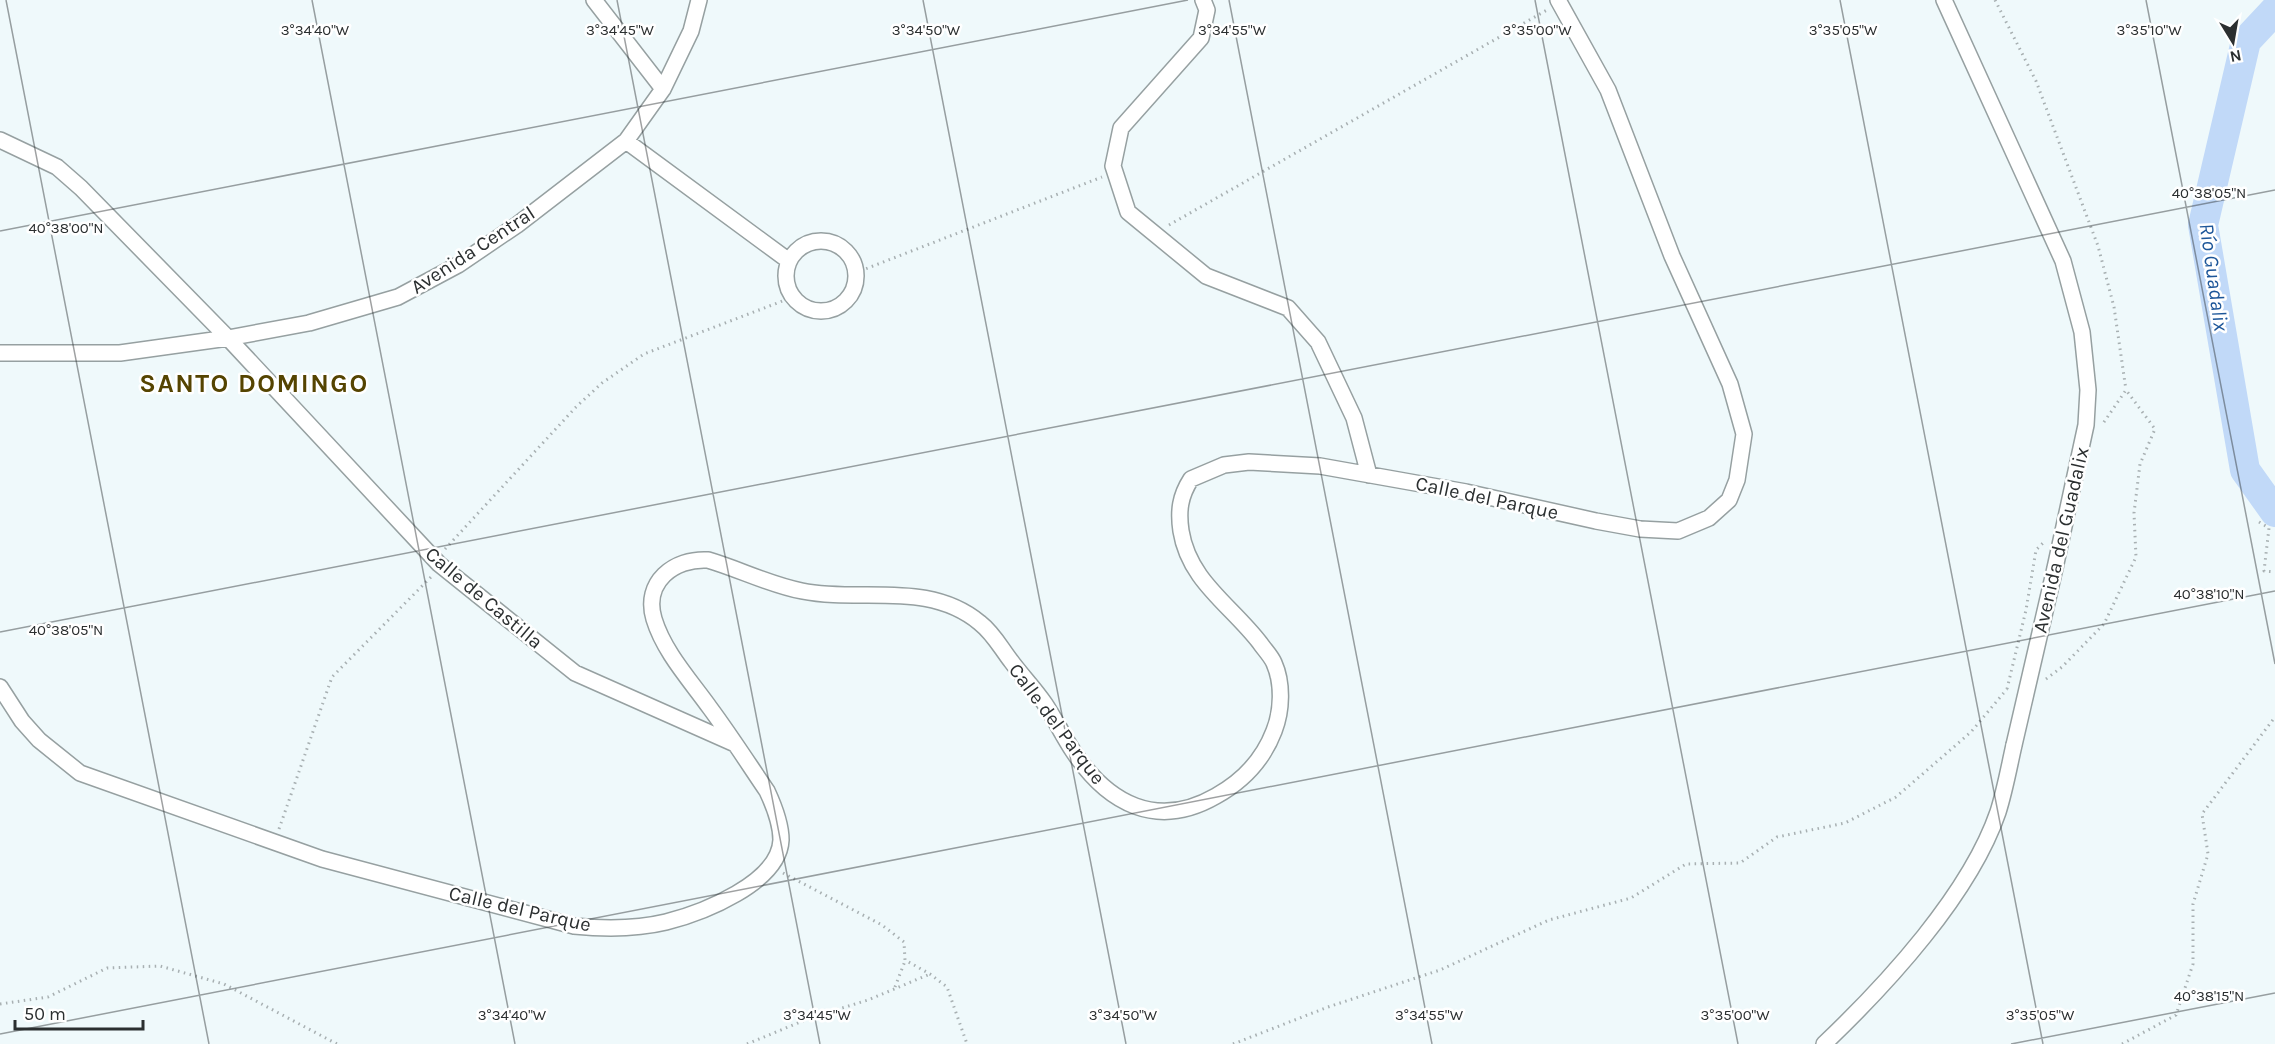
<svg xmlns="http://www.w3.org/2000/svg" width="2275" height="1044" viewBox="0 0 2275 1044" font-family="Karla,sans-serif">
<rect width="100%" height="100%" fill="#eff9fb"/>
<g fill="none" stroke-linecap="round" stroke-linejoin="round">
<path stroke="#c1d9f8" stroke-width="30" d="M2275,10l-29,31 -43,184 42,245 30,42"/>
<defs>
<path id="minor" d="M594,0l69,89
M1203,0l4,10 -6,28 -80,90 -8,38 15,46 78,64 82,32 30,34 36,76 15,57
M1944,0l119,261 19,71 6,58 -2,35 -31,143
M0,140l57,27 24,21 147,150 211,226 136,109 160,71
M626,141l163,120
M786 276a35 35 0 1 1 70 0a35 35 0 1 1-70 0Z
M0,353h120l108,-15 81,-15 89,-26 60,-32 59,-40 109,-84 37,-52 28,-58 8,-31
M0,687l22,34 17,19 41,33 242,86 252,67c31,3 63,3 92,-4 36,-9 113,-39 115,-82 0,-17 -7,-34 -14,-49 -19,-28 -37,-56 -57,-83 -20,-28 -46,-56 -56,-89 -11,-37 20,-61 54,-59 31,9 62,25 94,31 60,12 126,-11 178,32 13,10 21,25 31,38 11,15 24,28 34,43 10,15 18,32 28,47 35,53 84,79 143,45 27,-15 47,-36 58,-65 8,-20 9,-48 0,-68 -3,-7 -10,-14 -14,-20 -29,-38 -71,-62 -79,-112 -3,-20 -1,-35 10,-52l33,-14 25,-3 71,4 146,26 130,29 44,8 38,2 31,-13 20,-18 8,-20 7,-46 -14,-50 -58,-128 -64,-166 -50,-90
M1824,1044c63,-60 146,-150 174,-232 7,-22 11,-45 16,-67"/>
</defs>
<use href="#minor" stroke="#96a0a1" stroke-width="18"/>
<path stroke="#a8b0b2" stroke-width="3" stroke-dasharray="1.5 4.5" stroke-linecap="butt" d="M1995,0l41,81 62,165 16,61 12,83
M1169,225l378,-215
M855,273l247,-96
M2259,522l10,6 -5,43 11,1
M445,549l131,-142 26,-24 42,-29 149,-57
M2046,679l16,-12 42,-43 32,-67 -2,-44 6,-49 15,-35 -29,-39 -24,35
M2007,689l19,-79 10,-60 8,-8
M279,829l53,-152 100,-101
M783,873l99,52 22,17 1,18 25,14 17,13 20,57
M895,987l10,-26
M0,1004l48,-7 59,-29 53,-2 64,18 113,60
M747,1044l63,-26 58,-18 62,-26
M1233,1044l95,-37 112,-37 109,-50 82,-22 55,-34 54,-1 37,-26 68,-14 51,-26 75,-65 36,-43
M2122,1044l54,-29 17,-51v-60l15,-50 -6,-40 73,-97"/>
<use href="#minor" stroke="#fff" stroke-width="15"/>
<defs>
<path id="minor-bridge" d="M2014,745l41,-177"/>
</defs>
<use href="#minor-bridge" stroke="#96a0a1" stroke-width="18" stroke-linecap="butt"/>
<use href="#minor-bridge" stroke="#fff" stroke-width="15"/>
</g>
<path fill="none" stroke="#2b2f30" stroke-width="1.5" stroke-opacity="0.45" d="M6,0l203,1044M312,0l203,1044M617,0l203,1044M923,0l203,1044M1229,0l203,1044M1535,0l203,1044M1840,0l203,1044M2146,0l129,664M0,231l1188,-231M0,632l2275,-442M0,1034l2275,-443M2011,1044l264,-51"/>
<g text-anchor="middle" dominant-baseline="central" stroke-width="5" stroke-linejoin="round" paint-order="stroke">
<g font-size="20" fill="#2b2f30" stroke="#fff">
<text transform="translate(473 250) rotate(-33)">Avenida Central</text>
<text transform="translate(1487 498) rotate(12)">Calle del Parque</text>
<text transform="translate(2061 540) rotate(-77)">Avenida del Guadalix</text>
<text transform="translate(484 598) rotate(40)">Calle de Castilla</text>
<text transform="translate(1057 724) rotate(53)">Calle del Parque</text>
<text transform="translate(520 909) rotate(13)">Calle del Parque</text>
</g>
<g font-size="21" font-style="italic" fill="#1d5699" stroke="#fff">
<text transform="translate(2214 277) rotate(82)">Río Guadalix</text>
</g>
<g font-size="26" font-weight="bold" letter-spacing="1.5" fill="#554401" stroke="#fff">
<text x="254" y="383">SANTO DOMINGO</text>
</g>
</g>
<g font-size="15" text-anchor="middle" fill="#2b2f30" stroke="#fff" stroke-width="5" stroke-linejoin="round" paint-order="stroke">
<text x="315" y="35">3°34'40"W</text>
<text x="620" y="35">3°34'45"W</text>
<text x="926" y="35">3°34'50"W</text>
<text x="1232" y="35">3°34'55"W</text>
<text x="1537" y="35">3°35'00"W</text>
<text x="1843" y="35">3°35'05"W</text>
<text x="2149" y="35">3°35'10"W</text>
<text x="2209" y="198">40°38'05"N</text>
<text x="66" y="233">40°38'00"N</text>
<text x="2209" y="599">40°38'10"N</text>
<text x="66" y="635">40°38'05"N</text>
<text x="2209" y="1001">40°38'15"N</text>
<text x="512" y="1020">3°34'40"W</text>
<text x="817" y="1020">3°34'45"W</text>
<text x="1123" y="1020">3°34'50"W</text>
<text x="1429" y="1020">3°34'55"W</text>
<text x="1735" y="1020">3°35'00"W</text>
<text x="2040" y="1020">3°35'05"W</text>
</g>
<g transform="translate(2233 42) rotate(169)" stroke="#ffffff" stroke-width="4.5" paint-order="stroke">
<path d="M0-4.5L10 22L0 15L-10 22Z" fill="#2b2f30"/>
<text y="-9" font-size="16" font-weight="bold" text-anchor="middle" fill="#2b2f30">N</text>
</g>
<path d="M15 1020v9h128v-9" fill="none" stroke="#2b2f30" stroke-width="3"/>
<text x="24" y="1020" font-size="18" fill="#2b2f30" stroke="#ffffff" stroke-width="4.5" paint-order="stroke">50 m</text>
</svg>
